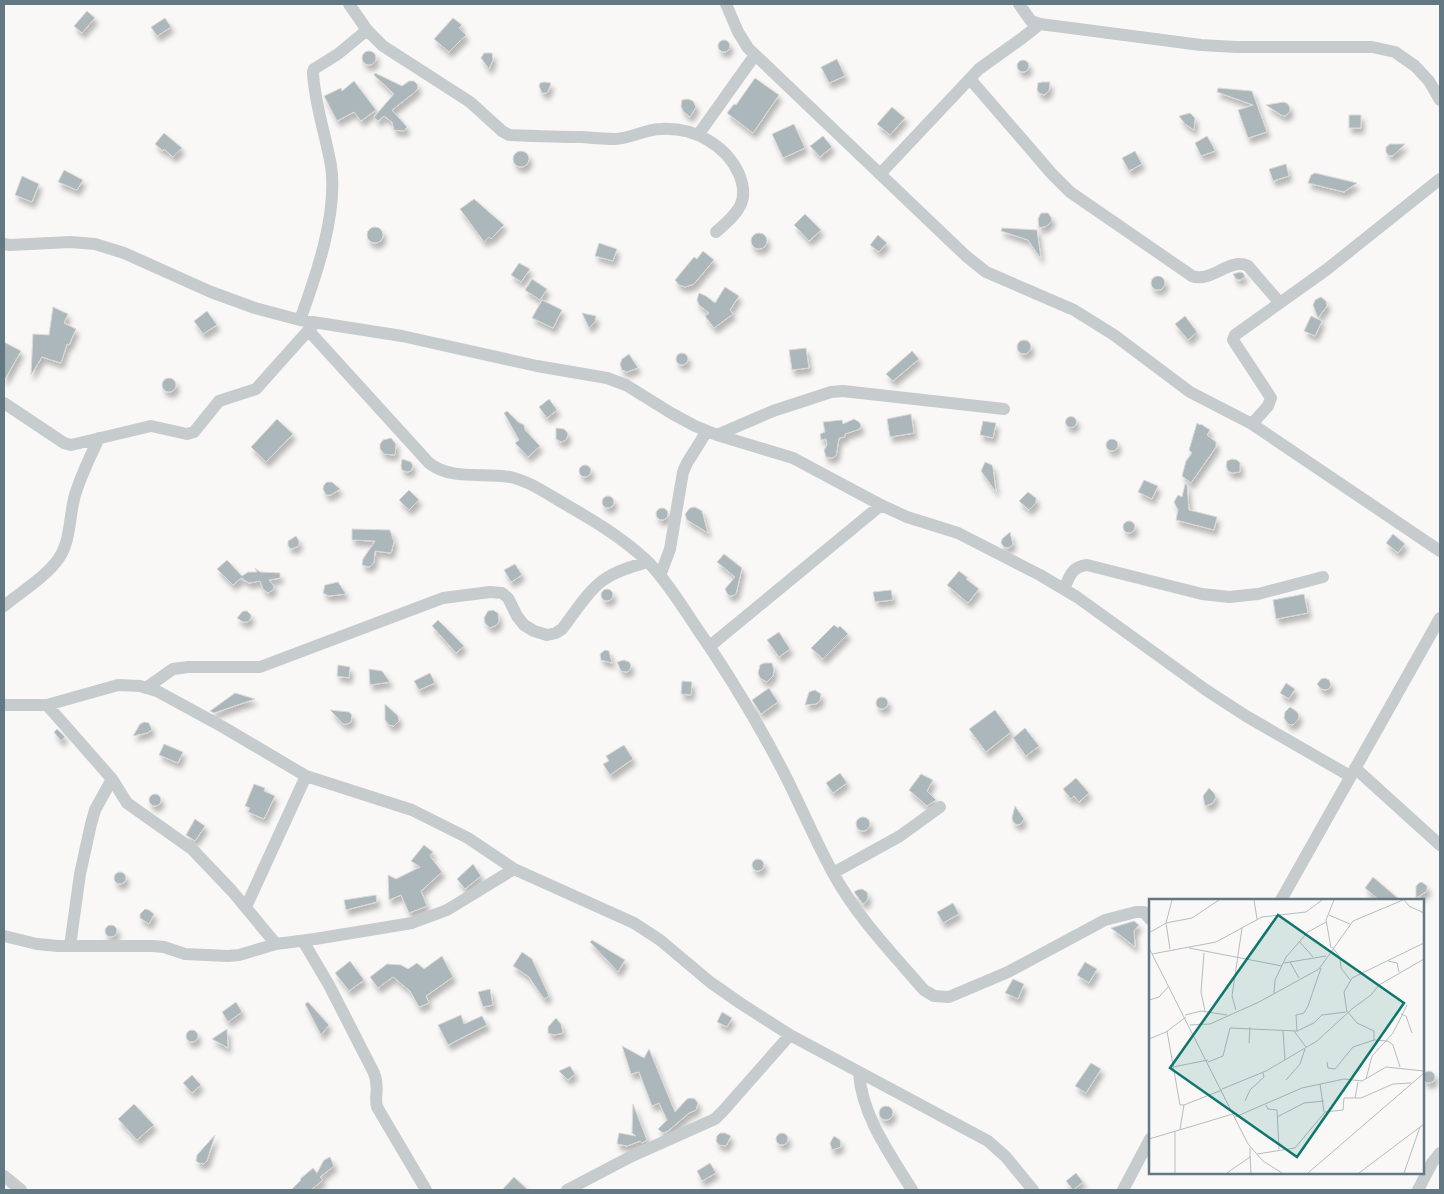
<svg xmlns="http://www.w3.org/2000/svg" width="1444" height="1194" viewBox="0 0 1444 1194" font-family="Karla,sans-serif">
<defs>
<filter id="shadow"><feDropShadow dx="3" dy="5.5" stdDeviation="2.5" flood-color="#0004"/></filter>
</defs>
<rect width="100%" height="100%" fill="#f9f8f6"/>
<path fill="#acb7bb" stroke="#dadad8" filter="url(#shadow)" d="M87,11l8,7 -13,15 -8,-7z
M165,18l6,9 -14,9 -6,-9z
M453,18l9,7 -3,3 7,7 -17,17 -15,-13z
M718 46a6 6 0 1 1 12 0a6 6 0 1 1-12 0Z
M362 58a7 7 0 1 1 14 0a7 7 0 1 1-14 0Z
M484,53h8l1,7 -4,9 -8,-11z
M837,59l8,17 -16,7 -8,-16z
M1017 66a6 6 0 1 1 12 0a6 6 0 1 1-12 0Z
M375,73l27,13 7,-5h5l3,3 1,4 -3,4 -23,18 15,17 -3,4 -10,-1 -2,-8 -8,-6 -6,5 -4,-4 20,-23 -20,-19z
M755,78l24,17 -26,38 -26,-20 7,-9 2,1z
M354,81l22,29 -15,11 -7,-9 -17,9 -13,-25 17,-8 1,3z
M544,82l7,1 -2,6 -2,4h-5l-3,-7 1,-3z
M1042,82h8l-1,9 -5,4 -5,-2 -2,-3 1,-7z
M1218,88l34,3 15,41 -19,6 -10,-28 15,-5 -36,-13z
M688,99l5,2 3,6 -6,10 -7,-6 -2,-5 1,-6z
M1284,102l4,2 2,4v4l-5,4 -4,-1 -15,-10z
M892,107l13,11 -15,17 -13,-11z
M1190,113l5,5 -1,12 -9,-6 -6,-8z
M1349,115h12v13h-12z
M794,124l11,24 -22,10 -11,-24z
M164,133l18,15 -9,9 -9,-8 -1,2 -8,-7z
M823,136l9,11 -12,10 -10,-11z
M1207,136l6,10 2,5 -14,5 -6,-13z
M1390,144h15l-10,10 -3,2 -4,-1 -2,-3v-5z
M1135,151l7,13 -13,7 -7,-13z
M513 159a8 8 0 1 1 16 0a8 8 0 1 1-16 0Z
M1286,164l3,12 -16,5 -4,-12z
M64,170l19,10 -6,10 -19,-8z
M1315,173l42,10 -13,9 -36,-9 3,-8z
M22,176l17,8 -7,18 -17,-7z
M474,199l30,26 -13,14 -2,-2 -5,5 -24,-33z
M1041,213h7l3,4 1,4 -5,5 -8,2 -1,-9z
M805,214l16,16 -12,11 -15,-16z
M367 235a8 8 0 1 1 16 0a8 8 0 1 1-16 0Z
M1002,228l35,2 4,29 -13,-19 -27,-9z
M751 241a8 8 0 1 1 16 0a8 8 0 1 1-16 0Z
M878,235l9,8 -8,9 -9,-7z
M599,243l18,6 -4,12 -18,-5z
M703,251l11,9 -20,24 -9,3 -6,-2 -4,-5 19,-23 3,2z
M519,263l11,6 -9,13 -10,-7z
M1240,272l3,1 2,4 -5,3 -4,-1 -3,-5z
M1151 283a7 7 0 1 1 14 0a7 7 0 1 1-14 0Z
M532,279l15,10 -7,11 -15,-10z
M725,287l14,9 -9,14 3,4 -19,14 -9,-12 4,-3 -10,-8 -2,-5 2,-7 7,3 9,7z
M1321,297l5,4 1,5 -9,12 -5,-13 2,-5z
M542,300l20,10 -9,18 -21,-10z
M53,307l15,7 -4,9 12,6 -7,16 -2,-1 -6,19 -19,-6 -11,18 2,-41 16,1z
M207,311l10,14 -14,9 -9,-13z
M582,313l14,3 -1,6 -6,6z
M1185,316l12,16 -9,8 -13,-16z
M1311,316l11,5 -7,15 -11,-5z
M1017 347a7 7 0 1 1 14 0a7 7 0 1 1-14 0Z
M4,342l17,9 -17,30z
M806,348l3,20 -17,2 -3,-20z
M912,351l7,8 -26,22 -7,-7z
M676 359a6 6 0 1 1 12 0a6 6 0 1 1-12 0Z
M629,354l9,14 -11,4 -5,-2 -2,-6 2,-5z
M162 385a7 7 0 1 1 14 0a7 7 0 1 1-14 0Z
M549,399l8,11 -10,8 -8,-11z
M507,411l11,11 6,3 1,5 15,16 -12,11 -13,-14 4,-3 -15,-27z
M911,414l3,19 -24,4 -3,-18z
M1065.5 422a5.5 5.5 0 1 1 11 0a5.5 5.5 0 1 1-11 0Z
M277,419l16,15 -27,28 -15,-15z
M854,419l5,3 2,3 -1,4 -15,5v3l-6,1 -3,18 -4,2 -6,-1 -2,-7 3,-5 -1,-6 -5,1 -1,-6 5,-2 -2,-10 19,-2 1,4z
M983,421l13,2 -3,15 -13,-3z
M1197,423l3,2 1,-1 9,6 -3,5 9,7v5l-25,36 -9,-7 4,-15 6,-8 -3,-3z
M556,428l8,1 3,3 1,3 -2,5 -5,2 -5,-3z
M391,438l5,6 -1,11 -11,-1 -4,-5v-5l3,-4z
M1106 445a6 6 0 1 1 12 0a6 6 0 1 1-12 0Z
M402,459l9,3 2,4 -2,5 -4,1 -5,-2 -1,-4z
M1232,459l5,1 3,3v9l-8,1 -4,-2 -2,-5 1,-5z
M985,462l7,3 1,3 3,24 -15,-21z
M579 471a6 6 0 1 1 12 0a6 6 0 1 1-12 0Z
M1144,480l14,6 -6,13 -14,-7z
M327,482h5l8,7 -9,6h-5l-3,-6 1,-4z
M1185,484h2l2,26 28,7 -3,13 -38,-10 2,-10 -4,-8 4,-7 4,2z
M409,490l10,10 -10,10 -10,-10z
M1028,492l8,6v5l-7,7 -10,-9z
M602 502a6 6 0 1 1 12 0a6 6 0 1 1-12 0Z
M695,507l7,4 6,22 -21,-13 -2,-6 5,-6z
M656 514a6 6 0 1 1 12 0a6 6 0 1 1-12 0Z
M1123 527a6 6 0 1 1 12 0a6 6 0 1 1-12 0Z
M352,529l38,1 4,12 -3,11 -16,-2 -1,11 -2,3 -3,2 -7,-2 1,-6 12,-18 -23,-1z
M1010,532l3,13 -5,3 -4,-1 -3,-4 1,-4z
M1393,534l12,10 -7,9 -12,-10z
M296,536l3,5v5l-8,3 -3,-3v-5z
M724,554l18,14 -6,26 -4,2 -4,-1 -3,-6 10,-12 -18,-15z
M227,560l15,16 6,-4h9l-2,-4 5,4 20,1v5l-11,2 5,6 -1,4 -5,3 -5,-4 -3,-8 -11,2 -8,-5 -8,7 -16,-16z
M515,564l7,11 -11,7 -7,-12z
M959,571l9,7 -2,1 13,10 -11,14 -21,-18z
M338,582l8,12 -17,2 -6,-3 2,-8z
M601 595a6 6 0 1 1 12 0a6 6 0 1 1-12 0Z
M891,590l2,10 -18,2 -2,-10z
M1304,594l4,19 -32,6 -3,-19z
M493,610l5,3 1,8 -2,4 -7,3 -5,-5 -1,-5 4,-7z
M244,611h3l4,4v3l-3,4h-5l-6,-4 5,-6z
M438,620l26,26 -8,7 -24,-27z
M834,625l4,3 2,-2 8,8 -25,25 -12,-11z
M779,632l11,17 -11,8 -12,-17z
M605,650l4,1 3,12 -11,-3 -1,-6z
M624,660l5,2 2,3 -1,5 -3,2 -6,-1 -4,-9z
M764,663h8l2,7 -1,6 -6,6 -7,-4 -2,-5 2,-8z
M338,665l12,2 -1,11 -12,-2z
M369,669l13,2 8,11 -20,3z
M430,673l5,10 -16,7 -5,-9z
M1325,678l4,2 2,5 -2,4 -3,1 -5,-1 -4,-5 4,-5z
M682,681l10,1 -1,13 -10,-1z
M1286,683l9,6 -6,10 -9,-6z
M769,688l9,14 -17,12 -9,-14z
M815,690l6,4 -1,7 -4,3 -11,1 4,-13z
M235,693l20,6 -41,14 -4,-2z
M876 703a6 6 0 1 1 12 0a6 6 0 1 1-12 0Z
M385,704l13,12 1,5 -5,5 -5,-1 -4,-5z
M1290,707l6,4 3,4 -1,5 -5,5 -5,-1 -4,-6 1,-6z
M330,710l19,2 3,3 -1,7 -4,2h-4z
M995,710l16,22 -25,20 -17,-23z
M144,722l5,1 3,7 -5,3 -14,3 7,-12z
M1025,728l14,18 -13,10 -13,-18z
M57,729l8,8 -4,4 -7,-9z
M164,744l19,8 -5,11 -19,-8z
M624,745l9,14 -23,16 -7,-11 6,-3 -3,-5z
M840,773l7,10 -14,10 -7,-10z
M921,774l12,6 -6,11 9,9 -9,6 -18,-16z
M1076,778l13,15 -10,9 -5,-6 -3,3 -8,-10z
M254,784l11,4 -1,3 11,5 -11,23 -16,-7 2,-4 -5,-2z
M1209,788l5,5 2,4 -3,6 -8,3 -2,-10z
M149 800a6 6 0 1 1 12 0a6 6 0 1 1-12 0Z
M1015,806l9,13 -3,5 -4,1 -4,-3 -1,-4z
M856 824a7 7 0 1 1 14 0a7 7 0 1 1-14 0Z
M195,819l10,7 -10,15 -9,-6z
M424,845l9,7 -3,4 12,16 -21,19 6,15 -18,7 -8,-18 -12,5 -1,-25 8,4 24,-12 -9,-6z
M752 865a6 6 0 1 1 12 0a6 6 0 1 1-12 0Z
M473,864l8,12 -16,13 -8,-10z
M114 878a6 6 0 1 1 12 0a6 6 0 1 1-12 0Z
M1373,877l27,23h-21l-14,-12z
M1422,882l5,4v5l-11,7v-12l3,-3z
M862,889l5,3 1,5 -1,4 -4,3 -9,-12 3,-2z
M376,895l1,7 -31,8 -2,-10z
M953,903l6,11 -16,9 -6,-11z
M145,909l4,1 5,4 -5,10 -9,-6v-4z
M1134,921l5,4 -5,6 1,16 -24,-19z
M105 931a6 6 0 1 1 12 0a6 6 0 1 1-12 0Z
M592,940l33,20 -7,12 -28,-30z
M522,952l10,7 17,37 -5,3 -15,-22 -16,-11z
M442,956l11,21 -27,19 3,7 -10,4 -9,-16 -17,-14 -15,11 -8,-11 17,-13 14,1 7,4 9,-6 7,6z
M350,961l14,19 -15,11 -14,-18z
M1085,962l12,7 -8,14 -12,-8z
M1013,979l11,5 -6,15 -13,-6z
M490,989l3,16 -10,2 -5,-15z
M236,1002l6,10 -14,10 -6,-10z
M308,1002l21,23 -8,10 -16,-31z
M722,1012l10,6 -5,9 -10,-5z
M461,1015l3,9 18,-8 5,9 -39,20 -10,-20z
M556,1018l5,6 2,9 -9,2 -6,-2v-6z
M227,1029l1,19 -16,-9z
M186 1036a6 6 0 1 1 12 0a6 6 0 1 1-12 0Z
M622,1046l22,12 5,-9 26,63 12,-13 4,-1 4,1 3,4 -2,7 -7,3 -21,18 -5,2 -5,-4 9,-9 -8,-17 -7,3 -13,-34 -8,2z
M1091,1063l10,6 -15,24 -11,-7z
M570,1066l5,8 -7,6 -9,-9z
M1423 1077a6 6 0 1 1 12 0a6 6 0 1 1-12 0Z
M192,1075l9,10 -9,8 -9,-10z
M134,1104l20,21 -17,15 -19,-21z
M633,1104l14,36 -5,3 -2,-2 -13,5 -10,-2 2,-11 17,3 -4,-3z
M879 1113a7 7 0 1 1 14 0a7 7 0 1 1-14 0Z
M776 1139a6 6 0 1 1 12 0a6 6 0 1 1-12 0Z
M720,1133h5l6,3 -5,10 -7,-1 -3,-4 1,-5z
M215,1135l-8,26 -3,3 -5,-1 -3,-2 1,-6z
M834,1136l6,4 1,7 -9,3 -2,-7z
M330,1157l4,9 -14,11 3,3 -12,10h-20l10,-10 -1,-1 13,-11 4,5 7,-13z
M710,1163l6,10 -14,8 -5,-10z
M1076,1173l7,9 -10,8 -7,-9z
M514,1177l14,13h-26z"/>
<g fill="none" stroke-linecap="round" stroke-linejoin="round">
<path stroke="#c6cbce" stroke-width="12" d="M349,4l18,26 16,16 87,56 32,29 7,4c24,1 49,2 73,2 11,1 23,2 34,2 16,-1 30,-10 45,-10 33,-2 65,16 78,45 12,29 -3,40 -23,58
M726,4l12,28 10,16 218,208 20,16 88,38 40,25 76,57 62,32 188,127
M1019,4l12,17 9,3 161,21 35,2h136l23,5 20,14 14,15 11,19
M970,79l82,95 18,18 122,84c20,7 37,-19 56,-10l31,36
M698,135l57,-80
M880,174l99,-105 42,-30 19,-15
M4,244l6,1 60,-3 25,2 29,9 87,39 44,16 45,12 102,16 135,30 70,12 19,7 45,28 24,13 22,9 76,23 88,47 26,12 51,16 82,42 37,22 129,93 40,26 104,60
M300,320c16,-44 38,-107 31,-154 -5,-30 -17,-64 -18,-94l1,-3 24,-15 29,-24
M308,330l121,133c23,18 54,9 81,14 18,4 33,14 48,23 31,18 61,35 88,60 17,16 35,44 48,64 34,49 65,100 92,153 16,32 30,65 47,96 24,44 59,80 91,117l10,6 15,1 59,-25 97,-52 31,-8h8l6,7
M4,403l60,40 7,2 80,-19 36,8 7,-2 25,-31 37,-12 58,-65
M1252,424l16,-18 3,-8 -38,-58 2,-5 91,-65 114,-91
M717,435l56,-24 58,-19 12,-1 161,18
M660,576l10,-27 13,-77 4,-9 20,-32
M1064,589c6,-13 7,-22 23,-24l115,29 27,3 29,-3 65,-17
M4,606c17,-14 43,-30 55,-48 12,-18 10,-42 16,-63 6,-20 15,-38 24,-57
M710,646l171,-141
M146,688l27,-19 15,-2h72l183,-69 47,-6 12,1 6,5 9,18 7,9 10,6 13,4 9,-2 6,-4c12,-15 27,-40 43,-50 13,-9 29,-13 43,-17
M4,705h43l71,-20 22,1 17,5 66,36 83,49 106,34 56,28 46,31 120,54 26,17 50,42 30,21 50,32 198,106 18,16 27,33
M47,705l65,74 15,24 65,46 40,42 44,53
M1355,768l85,77
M833,873l67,-37 40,-29
M1281,900l159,-282
M246,907l60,-131
M4,936l33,8 21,2h95l11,1 21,7 43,2 11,-1 37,-11 39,-5 97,-16 35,-13 67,-41
M303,941l26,44 45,88c6,15 0,22 3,34l49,83
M70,946l10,-72 11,-50 4,-14 17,-31
M859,1073c3,43 31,81 53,117
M4,1176l17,14
M567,1190l65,-34 83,-37 8,-8 67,-76
M1123,1190l27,-51
M1418,1190l14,-27 8,-10"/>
</g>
<g transform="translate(1149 899)">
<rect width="275" height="275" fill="#f9f8f6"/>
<path fill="none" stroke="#b4bdc1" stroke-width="1" d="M105,1l3,19M255,1l5,6 15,7M180,16l21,9M0,34l17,-10 6,-23M150,42l14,16M183,48l8,10 1,11 10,13M0,49l99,196 15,17 19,12M40,49l93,18M182,49l-5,-28 8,-20M21,50l-4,-26 26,-5 27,-18M55,54l-3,39 4,19M3,55l64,-12 46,-25 44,-5 16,-12M239,62l9,2 2,9M141,63l9,16M135,64l42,-7M125,94l1,-13 11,-23 22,-25 18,-10M0,101l10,-3 10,-11M87,111l-4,-14 10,-68M198,113l-3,-20 8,-14 72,-35M199,113l9,11 17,8v9M252,115l5,2 6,17M36,116l16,-4 26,4M41,126l20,-1 49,-22 60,-33 34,-48 50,-21M18,132l13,74h4M134,132l2,29M145,132l12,16M148,132l-1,-16 8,-2 4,-7 13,-38M0,140l17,-7 20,-15M100,144l1,-16M59,163l15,-6 7,-28 67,3 17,-8 8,-8 24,-3M178,163l1,6 7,1 18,-22 21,-7 14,1 5,4 7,22M24,168l35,-7M217,180l6,-23 21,-23 14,-28M137,181l14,-16 5,-15M171,185l4,28M73,190l44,-18 51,-30 36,-33 18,-13 8,-10 45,-26M206,199l3,-16M96,202l5,-11 14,-13 -1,-4M35,206l38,-15M117,206l2,4 9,1 2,39M86,218l67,-29 42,-9 18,2 24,-14 38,4M128,218l27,-14 20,-2M31,230l4,-24M26,232v42M0,240l84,-25M108,255l38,-6 30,-36 18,-2 1,-12h17l32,-14 18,-1M101,257l1,17M78,274l23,-16v-9M159,274l116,-100M210,274l65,-49M255,274l16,-46"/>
<path fill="#0f766e" fill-opacity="0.15" stroke="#0f766e" stroke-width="2.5" d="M129,16l126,88 -107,154 -127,-89z"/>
<rect width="275" height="275" fill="none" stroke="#627883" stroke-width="2.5"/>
</g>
<rect width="1444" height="1194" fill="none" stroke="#627883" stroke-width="10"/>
</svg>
